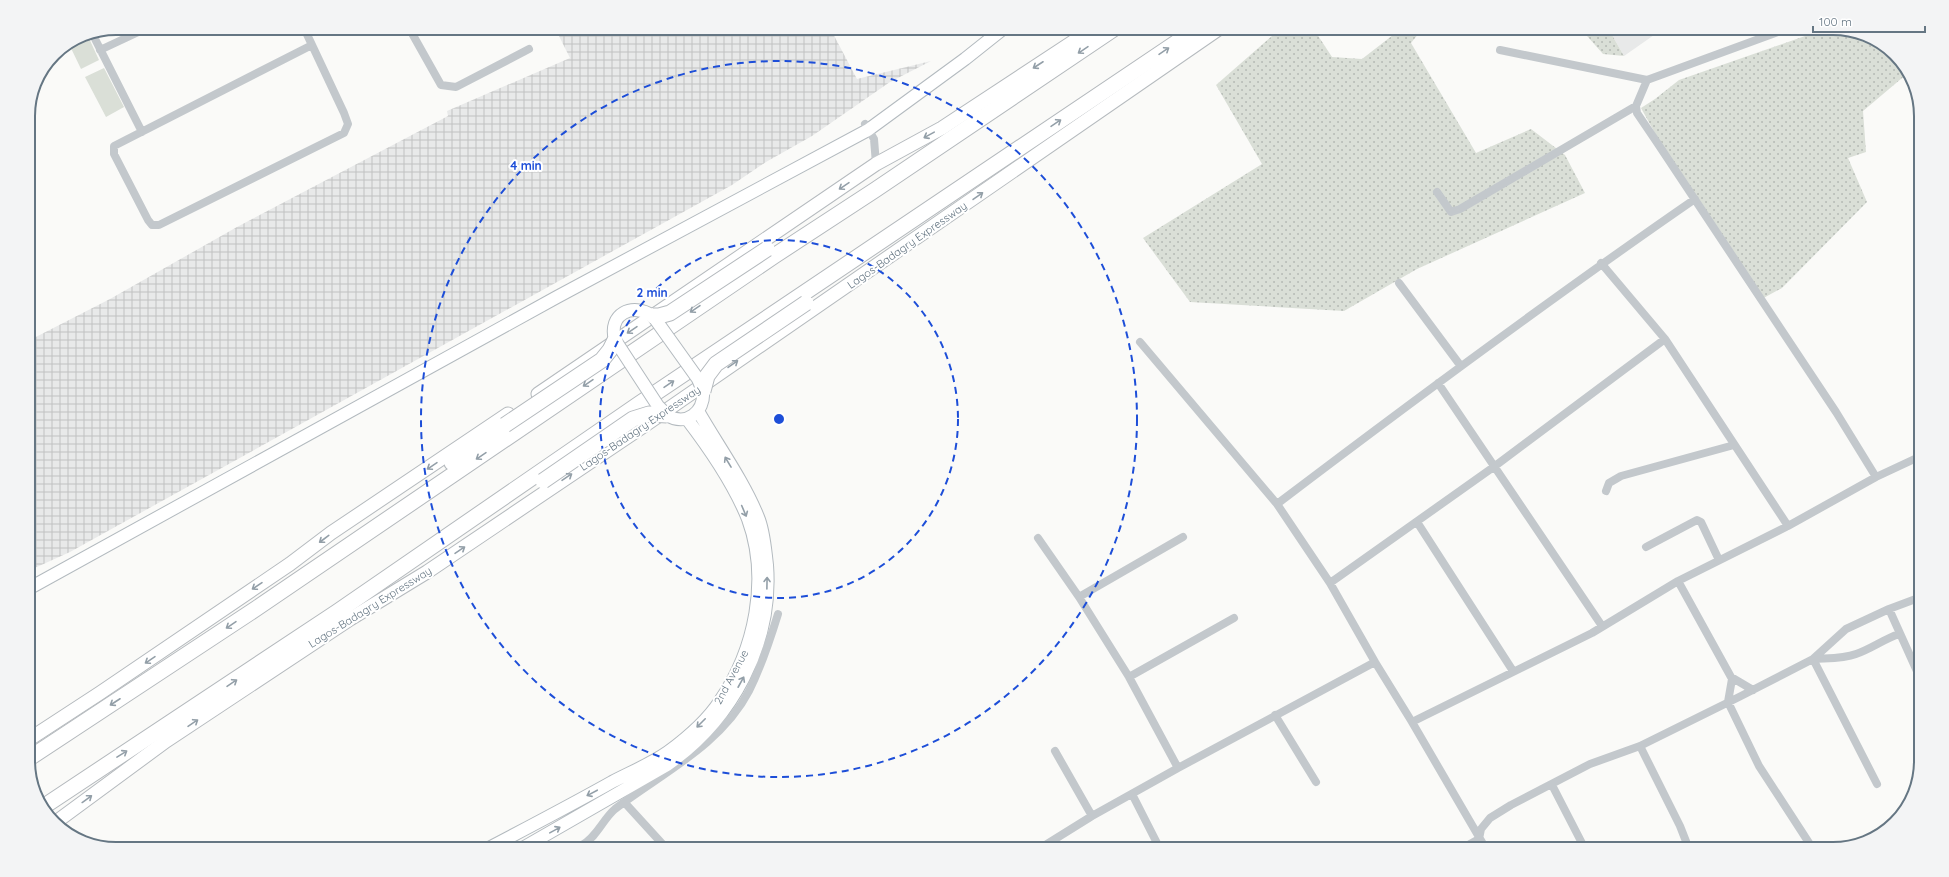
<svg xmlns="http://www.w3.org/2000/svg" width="1949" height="877" viewBox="0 0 1949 877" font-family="Quicksand,sans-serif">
<defs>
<pattern id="industrial-grid" width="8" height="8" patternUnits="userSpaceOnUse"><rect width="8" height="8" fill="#e8e9e9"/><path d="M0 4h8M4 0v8" fill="none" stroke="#c0c1c2"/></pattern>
<pattern id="grass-dots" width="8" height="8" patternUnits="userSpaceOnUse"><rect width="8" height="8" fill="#dadfd7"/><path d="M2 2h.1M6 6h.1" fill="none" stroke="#b4b9b4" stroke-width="1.8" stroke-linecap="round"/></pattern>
</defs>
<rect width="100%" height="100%" fill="#fafaf8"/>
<path fill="#e8e9e9" d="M1608,28h56l-40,28z"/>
<path fill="url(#industrial-grid)" d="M555,28h275l27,51 74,-18 -41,21 -78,54 -46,26 -34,23 -662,367 -42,19v-230l82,-42 127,-72 211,-111 -1,-5 123,-53z"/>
<path fill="url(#grass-dots)" d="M1281,28h32l19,29 30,2 40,-31h21l-12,15 65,110 55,-24 34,26 20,38 -168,76 -73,42 -154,-9 -47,-64 119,-74 -46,-79z
M1580,28h28l16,28 -21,-2z
M1828,28l39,7 39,32 2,6 -45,38 3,41 -18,6 19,44 -85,86 -24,13 -63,-96 -54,-97 14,-9 24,-19z"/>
<path fill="#dadfd7" d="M87,34l12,26 -18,9 -12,-25z
M104,68l20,39 -18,10 -21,-40z"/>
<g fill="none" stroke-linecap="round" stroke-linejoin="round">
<defs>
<path id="secondary" d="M615,340c-7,-26 17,-38 38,-24
M667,415c19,12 38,-3 36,-24
M28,589l529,-292 311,-167 97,-71 39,-31
M487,849c42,-22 84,-44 125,-67 19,-10 39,-18 56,-30 19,-14 39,-31 52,-51 35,-51 50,-122 28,-182 -14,-35 -38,-70 -61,-100
M521,849l146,-84c65,-45 106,-121 100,-200 -2,-16 -3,-34 -9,-48 -15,-37 -40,-71 -60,-106"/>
<path id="primary" d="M538,394l338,-230 66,-36 152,-100
M28,740l72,-47 190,-129 41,-31 177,-119
M56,822l110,-81 184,-122 77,-47 221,-149 572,-395"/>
<path id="highway" d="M452,463l53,-38
M28,759l229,-151 517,-352 101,-66 240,-162
M43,807l294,-195 302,-208 559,-376"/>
</defs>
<use href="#secondary" stroke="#b3babf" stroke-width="14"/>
<use href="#primary" stroke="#b5babe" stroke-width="15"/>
<use href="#highway" stroke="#b4b9bd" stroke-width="17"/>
<path stroke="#c3c8cc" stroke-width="8" d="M304,28l40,85 4,11 -4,9 -185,92h-7l-4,-5 -34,-66v-8l198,-101
M409,28l32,57 15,2 73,-38
M1789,28l-142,52 -11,26 1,7 21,31 178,268 40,65
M92,33l50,99
M100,50l47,-22
M1500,50l147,30
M865,124l9,15 2,25
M1437,192l14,20 9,-3 176,-103
M1601,263l64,76 123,187
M1399,283l61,82
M1140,342l137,162 53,79 45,79 37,60 180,-89 86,-52 110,-55 88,-49 45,-21
M1438,383l164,243
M1606,491l3,-8 12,-7 113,-31
M1277,504c137,-104 276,-207 418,-305
M1417,522l96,149
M1038,538l41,59 50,80 49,91 197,-106
M1646,547l51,-27 4,2 18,38
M1678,581l53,96 22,13
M1330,583l165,-117 170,-127
M1079,597l104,-60
M1889,609l32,71
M1129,677l105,-59
M1732,679l-4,23 31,64 54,83
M1275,715l41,67
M1412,722l74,127
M1640,746l40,80 9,23
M1055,751l37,65
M1877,784l-64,-125c14,-1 30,0 43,-5 15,-5 28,-15 43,-20
M1552,785l33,64
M1132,794l28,55
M625,803l42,46
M568,849c4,-1 10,-2 14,-4 15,-8 21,-26 33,-36 47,-36 106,-64 134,-118 12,-24 21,-51 29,-77
M1039,849l53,-33 86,-48
M1461,849l18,-10 2,-10 9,-11 21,-13 79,-41 50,-18 99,-49 74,-38 33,-30 43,-20 32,-12"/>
<use href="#secondary" stroke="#fff" stroke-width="12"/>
<use href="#primary" stroke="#fff" stroke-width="13"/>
<use href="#highway" stroke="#fff" stroke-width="15"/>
<defs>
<path id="secondary-bridge" d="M653,316l45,63 5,12
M615,340l43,66 9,9"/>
<path id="highway-bridge" d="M653,316h6l11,-3 97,-64
M703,391l4,-15 9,-12 90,-61
M505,425l97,-65 8,-10 5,-10
M543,481l90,-62 16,-5 18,1"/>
</defs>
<use href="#secondary-bridge" stroke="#b3babf" stroke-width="14" stroke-linecap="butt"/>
<use href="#highway-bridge" stroke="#b4b9bd" stroke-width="17" stroke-linecap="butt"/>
<use href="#secondary-bridge" stroke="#fff" stroke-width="12"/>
<use href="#highway-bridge" stroke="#fff" stroke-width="15"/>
</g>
<defs><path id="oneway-shaft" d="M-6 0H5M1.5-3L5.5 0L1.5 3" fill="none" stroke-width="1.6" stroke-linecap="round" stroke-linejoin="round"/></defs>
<g stroke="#939fa8">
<use href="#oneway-shaft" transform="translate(1083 50) rotate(146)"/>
<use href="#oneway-shaft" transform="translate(1164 51) rotate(-34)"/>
<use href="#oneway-shaft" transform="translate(1038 65) rotate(147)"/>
<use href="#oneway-shaft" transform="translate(1056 123) rotate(-34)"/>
<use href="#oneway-shaft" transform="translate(929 135) rotate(151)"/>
<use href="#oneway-shaft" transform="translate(844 186) rotate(146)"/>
<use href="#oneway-shaft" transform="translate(978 196) rotate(-35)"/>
<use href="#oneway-shaft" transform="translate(695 309) rotate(146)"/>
<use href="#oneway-shaft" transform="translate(632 330) rotate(146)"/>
<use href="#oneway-shaft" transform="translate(733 364) rotate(-35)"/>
<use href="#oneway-shaft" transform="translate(588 383) rotate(146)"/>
<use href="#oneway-shaft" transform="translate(669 384) rotate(-34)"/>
<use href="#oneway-shaft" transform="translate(481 456) rotate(146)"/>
<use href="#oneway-shaft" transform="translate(728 462) rotate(-121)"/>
<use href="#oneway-shaft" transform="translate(432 466) rotate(146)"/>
<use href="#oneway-shaft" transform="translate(567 477) rotate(-34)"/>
<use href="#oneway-shaft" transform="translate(744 511) rotate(67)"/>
<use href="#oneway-shaft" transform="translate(324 539) rotate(143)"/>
<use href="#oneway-shaft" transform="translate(460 550) rotate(-34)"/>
<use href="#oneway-shaft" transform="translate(767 583) rotate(-89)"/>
<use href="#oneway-shaft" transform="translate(257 586) rotate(146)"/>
<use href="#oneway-shaft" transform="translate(231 625) rotate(146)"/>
<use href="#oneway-shaft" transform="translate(150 660) rotate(146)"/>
<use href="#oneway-shaft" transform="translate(741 682) rotate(-61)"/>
<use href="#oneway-shaft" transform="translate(232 683) rotate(-34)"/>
<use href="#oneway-shaft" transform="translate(115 702) rotate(147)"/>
<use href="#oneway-shaft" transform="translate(193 723) rotate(-34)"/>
<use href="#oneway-shaft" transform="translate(701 723) rotate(135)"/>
<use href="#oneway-shaft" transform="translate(122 754) rotate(-32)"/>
<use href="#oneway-shaft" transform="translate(592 793) rotate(152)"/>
<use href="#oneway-shaft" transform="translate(87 799) rotate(-36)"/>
<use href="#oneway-shaft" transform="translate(555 830) rotate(-29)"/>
</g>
<g fill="none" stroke="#1d4ed8" stroke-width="2" stroke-dasharray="7 5">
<circle cx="779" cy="419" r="179"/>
<circle cx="779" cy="419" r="358"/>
</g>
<g text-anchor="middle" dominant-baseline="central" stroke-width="4" stroke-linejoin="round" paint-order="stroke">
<g font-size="11" fill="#657683" stroke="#fff">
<text transform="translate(907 245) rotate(-35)">Lagos-Badagry Expressway</text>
<text transform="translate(640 428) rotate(-34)">Lagos-Badagry Expressway</text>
<text transform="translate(370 607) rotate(-32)">Lagos-Badagry Expressway</text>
<text transform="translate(731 677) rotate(-62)">2nd Avenue</text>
</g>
</g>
<path d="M0 0H1949V877H0ZM116 35H1833A81 81 0 0 1 1914 116V761A81 81 0 0 1 1833 842H116A81 81 0 0 1 35 761V116A81 81 0 0 1 116 35Z" fill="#f3f4f5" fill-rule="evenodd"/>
<path fill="none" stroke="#657683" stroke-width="2" d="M116 35H1833A81 81 0 0 1 1914 116V761A81 81 0 0 1 1833 842H116A81 81 0 0 1 35 761V116A81 81 0 0 1 116 35Z"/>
<circle cx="779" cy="419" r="6" fill="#1d4ed8" stroke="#fff" stroke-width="2"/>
<g font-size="12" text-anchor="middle" font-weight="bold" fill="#1d4ed8" stroke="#fff" stroke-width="4" stroke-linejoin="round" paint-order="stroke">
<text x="526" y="170">4 min</text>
<text x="652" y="297">2 min</text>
</g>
<path d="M1813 26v6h112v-6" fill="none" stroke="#657683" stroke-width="2"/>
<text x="1819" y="26" font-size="12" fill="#657683" stroke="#ffffff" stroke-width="3" paint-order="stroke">100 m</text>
</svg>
